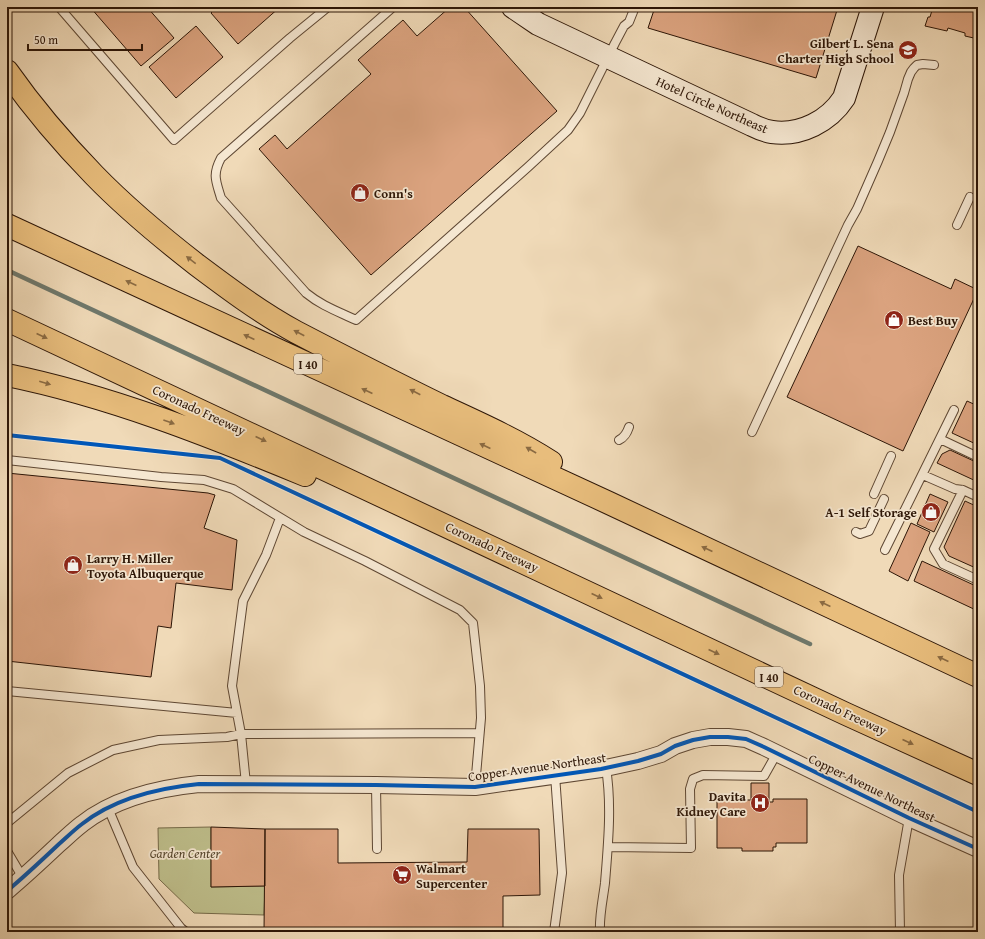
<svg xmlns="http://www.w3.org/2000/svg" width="985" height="939" viewBox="0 0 985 939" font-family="'Gentium Book Plus',serif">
<rect width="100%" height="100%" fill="#f0dab8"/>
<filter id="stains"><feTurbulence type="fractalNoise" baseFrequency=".005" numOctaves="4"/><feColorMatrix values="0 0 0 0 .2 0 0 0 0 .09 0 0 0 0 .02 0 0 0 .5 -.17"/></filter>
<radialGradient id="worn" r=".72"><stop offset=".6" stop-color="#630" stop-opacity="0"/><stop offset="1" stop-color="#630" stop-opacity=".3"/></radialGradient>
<path fill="#bebe8b" stroke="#766a49" d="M211,827v60l54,-1 -1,29 -70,-2 -35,-34 -1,-51z"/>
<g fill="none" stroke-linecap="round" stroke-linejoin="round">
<path stroke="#6e786c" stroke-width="4.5" d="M7,270l803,374"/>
</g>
<path fill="#dba37f" stroke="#2d1607" d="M90,7h57l27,31 -33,28z
M217,7h63l-42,37 -27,-31z
M450,7h14l93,104 -186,164 -112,-126 16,-14 12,14 84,-75 -13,-14 45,-40 14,16z
M655,7h183l-22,71 -168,-50z
M933,7h45v32l-13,-3v-3l-17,-5 -1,3 -22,-5 3,-9h2z
M196,26l27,31 -47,41 -27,-31z
M858,246l93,43 4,-10 23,11 -75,161 -116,-54z
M967,401l11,5v39l-26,-12z
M950,450l28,13v19l-41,-19 5,-9z
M7,473l201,20 7,2 -11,33 33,12 -5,50 -56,-7 -5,45 -13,-2 -7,51 -144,-16z
M930,494l18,8 -14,30 -17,-8z
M965,501l13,6v62l-29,-13 -5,-9z
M911,523l19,9 -22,49 -19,-10z
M922,561l56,26v24l-64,-30z
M751,783h18v19h4v-3h34v44h-31v4h-3v4h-31v-3h-25v-48h34z
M211,827l54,2v57l-54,1z
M265,829h73v34l129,-1 1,-33h71l1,66 -37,1v36h-239z"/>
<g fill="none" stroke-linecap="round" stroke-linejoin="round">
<defs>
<path id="lane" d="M59,7l115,133 116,-102 38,-31
M393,7l-172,151c-9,17 -5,23 0,40l85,95c16,13 31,18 50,27l172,-153 40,-37 12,-17 35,-70 9,-17 5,-4 6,-15
M957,225l13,-28
M752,432l96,-207 9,-16 21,-48 12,-29 14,-39 4,-14 3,-7 3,-4 3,-3 6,-1 11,1
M940,439l38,18
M619,440c6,-3 8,-7 10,-13
M7,460l154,17 43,3 29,9 71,43 61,29 95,49 13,13 7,63 1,32 -6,69
M923,475l32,14 8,1 15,7
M963,490l-29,59 9,15 35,16
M874,494l17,-38
M856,532l4,2 9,-3 15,-32
M885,550l69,-140
M7,691l230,22
M246,784l-5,-50 -9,-48 11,-85 23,-46 14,-37
M376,785l1,64
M108,808l25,59 48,61 5,4
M7,823l61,-50 45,-23 46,-10 68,-3 14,-3 238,-1
M608,847l83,1 -1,-59 3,-10 10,-4 61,1 13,-23
M7,851l16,27
M554,932l8,-59 -7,-98
M600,932c-1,-16 3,-33 5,-49 3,-38 7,-78 1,-115
M900,932l-1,-57 10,-57"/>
<path id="street" d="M7,891c18,-15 35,-31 52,-47 8,-7 15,-14 23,-20 33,-26 76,-36 117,-40l177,1 99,2 126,-18 37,-8 23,-7 14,-8 18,-6 17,-3h18l18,2 18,8 145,71 69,31"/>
<path id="secondary" d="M513,7l25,17 214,101c6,3 13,6 20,7 29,4 57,-11 72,-34l29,-91"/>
<path id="highway" d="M7,71c26,37 56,72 87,104 32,33 67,62 103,90 32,24 64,48 99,67 48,25 97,50 146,74 37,17 75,34 109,56
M7,225l602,278 369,173
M7,320l839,394 132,60
M7,375c103,21 201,60 298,100"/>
</defs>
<use href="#lane" stroke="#5e4733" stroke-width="10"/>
<use href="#street" stroke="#5e4733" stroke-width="18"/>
<use href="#secondary" stroke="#2d1607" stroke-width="24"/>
<use href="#highway" stroke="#2d1607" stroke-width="24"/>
<use href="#lane" stroke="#f5e7d1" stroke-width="8"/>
<use href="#street" stroke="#f5e7d1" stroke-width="16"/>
<use href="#secondary" stroke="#f5e7d1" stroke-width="22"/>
<use href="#highway" stroke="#e8bd7c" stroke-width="22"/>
<defs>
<path id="cycleway" d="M7,435l213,23 758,354
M7,891c18,-15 35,-31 52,-47 8,-7 15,-14 23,-20 33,-26 76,-36 117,-40l177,1 99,2 126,-18 37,-8 23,-7 14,-8 18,-6 17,-3h18l18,2 18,8 145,71 69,31"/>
</defs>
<use href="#cycleway" stroke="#f5e7d1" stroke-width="6"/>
<use href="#cycleway" stroke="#0057b8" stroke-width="4"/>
</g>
<defs><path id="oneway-solid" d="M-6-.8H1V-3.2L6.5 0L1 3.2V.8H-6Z"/></defs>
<g fill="#8a6a42">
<use href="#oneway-solid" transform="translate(191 260) rotate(-142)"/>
<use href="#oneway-solid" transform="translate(131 283) rotate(-155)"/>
<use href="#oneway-solid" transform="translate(299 333) rotate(-152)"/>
<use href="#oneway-solid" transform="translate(42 336) rotate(25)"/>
<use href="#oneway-solid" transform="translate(249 337) rotate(-155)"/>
<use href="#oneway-solid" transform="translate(45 383) rotate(16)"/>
<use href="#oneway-solid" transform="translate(367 391) rotate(-155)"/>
<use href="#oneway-solid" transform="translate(415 392) rotate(-153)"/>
<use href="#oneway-solid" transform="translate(169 422) rotate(20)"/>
<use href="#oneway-solid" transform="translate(261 439) rotate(25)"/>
<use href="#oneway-solid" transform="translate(485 446) rotate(-155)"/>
<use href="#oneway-solid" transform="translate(531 450) rotate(-150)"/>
<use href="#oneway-solid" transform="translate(707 549) rotate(-155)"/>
<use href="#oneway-solid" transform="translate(597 596) rotate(25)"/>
<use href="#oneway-solid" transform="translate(825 604) rotate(-155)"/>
<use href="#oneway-solid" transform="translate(714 652) rotate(25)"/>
<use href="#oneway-solid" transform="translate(943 659) rotate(-155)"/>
<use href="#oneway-solid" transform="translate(908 742) rotate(24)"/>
</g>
<defs>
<symbol id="school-disc" viewBox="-11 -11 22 22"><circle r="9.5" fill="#8f2418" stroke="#f5e7d1"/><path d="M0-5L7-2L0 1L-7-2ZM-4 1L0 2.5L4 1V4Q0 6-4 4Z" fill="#fff"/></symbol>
<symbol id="shop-disc" viewBox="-11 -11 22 22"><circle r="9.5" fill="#8f2418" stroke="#f5e7d1"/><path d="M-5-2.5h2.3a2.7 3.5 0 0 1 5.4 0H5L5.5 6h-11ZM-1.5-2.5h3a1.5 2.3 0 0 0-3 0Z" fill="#fff"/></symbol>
<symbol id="hospital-disc" viewBox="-11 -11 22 22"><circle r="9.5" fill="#8f2418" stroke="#f5e7d1"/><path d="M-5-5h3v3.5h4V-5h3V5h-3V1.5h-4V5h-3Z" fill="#fff"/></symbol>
<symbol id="supermarket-disc" viewBox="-11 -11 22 22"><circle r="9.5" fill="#8f2418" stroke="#f5e7d1"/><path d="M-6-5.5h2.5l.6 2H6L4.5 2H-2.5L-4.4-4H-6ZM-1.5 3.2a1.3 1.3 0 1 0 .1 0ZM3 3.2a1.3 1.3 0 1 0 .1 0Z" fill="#fff"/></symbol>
</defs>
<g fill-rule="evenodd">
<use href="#school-disc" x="897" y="39" width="22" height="22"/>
<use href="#shop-disc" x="349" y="182" width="22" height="22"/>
<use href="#shop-disc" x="883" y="309" width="22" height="22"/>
<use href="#shop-disc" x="920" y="501" width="22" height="22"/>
<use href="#shop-disc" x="62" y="554" width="22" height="22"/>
<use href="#hospital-disc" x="749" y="792" width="22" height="22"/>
<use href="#supermarket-disc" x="391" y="864" width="22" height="22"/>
</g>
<g text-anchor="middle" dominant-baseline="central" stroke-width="3.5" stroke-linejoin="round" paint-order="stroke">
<g fill="#f5e7d1" stroke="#695544" stroke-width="1">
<rect x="294" y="354" width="28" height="20" rx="3"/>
<rect x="755" y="667" width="28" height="20" rx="3"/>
</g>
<g font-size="12" font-weight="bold" fill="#2d1607">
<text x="308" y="364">I 40</text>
<text x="769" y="677">I 40</text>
</g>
<g font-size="13" font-weight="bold" fill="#2d1607" stroke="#f5e7d1" text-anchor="start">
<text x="894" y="43" text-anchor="end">Gilbert L. Sena<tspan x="894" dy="15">Charter High School</tspan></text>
<text x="374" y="193">Conn's</text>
<text x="908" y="320">Best Buy</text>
<text x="917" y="512" text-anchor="end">A-1 Self Storage</text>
<text x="87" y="558">Larry H. Miller<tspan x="87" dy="15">Toyota Albuquerque</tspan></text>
<text x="746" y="796" text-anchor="end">Davita<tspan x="746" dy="15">Kidney Care</tspan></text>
<text x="416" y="868">Walmart<tspan x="416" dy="15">Supercenter</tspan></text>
</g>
<g font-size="13" fill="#2d1607" stroke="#f5e7d1">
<text transform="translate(712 105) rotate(24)">Hotel Circle Northeast</text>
<text transform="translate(199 410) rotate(25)">Coronado Freeway</text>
<text transform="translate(492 547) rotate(25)">Coronado Freeway</text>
<text transform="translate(840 710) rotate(25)">Coronado Freeway</text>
<text transform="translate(537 767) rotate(-8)">Copper Avenue Northeast</text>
<text transform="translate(872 788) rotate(26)">Copper Avenue Northeast</text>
</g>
<g font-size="13" font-style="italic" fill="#58482f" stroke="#f5e7d1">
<text x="185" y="853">Garden Center</text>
</g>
</g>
<rect width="985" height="939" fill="none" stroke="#f0dab8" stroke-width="24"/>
<rect x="8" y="8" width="969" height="923" fill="none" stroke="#2d1607" stroke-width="2"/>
<rect x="12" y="12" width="961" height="915" fill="none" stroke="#2d1607"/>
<path d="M28 44v6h114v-6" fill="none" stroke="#2d1607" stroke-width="2"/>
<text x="34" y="44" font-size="12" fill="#2d1607" stroke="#f5e7d1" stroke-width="3" paint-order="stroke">50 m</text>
<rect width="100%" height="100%" filter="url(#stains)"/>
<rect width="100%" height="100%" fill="url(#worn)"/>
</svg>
